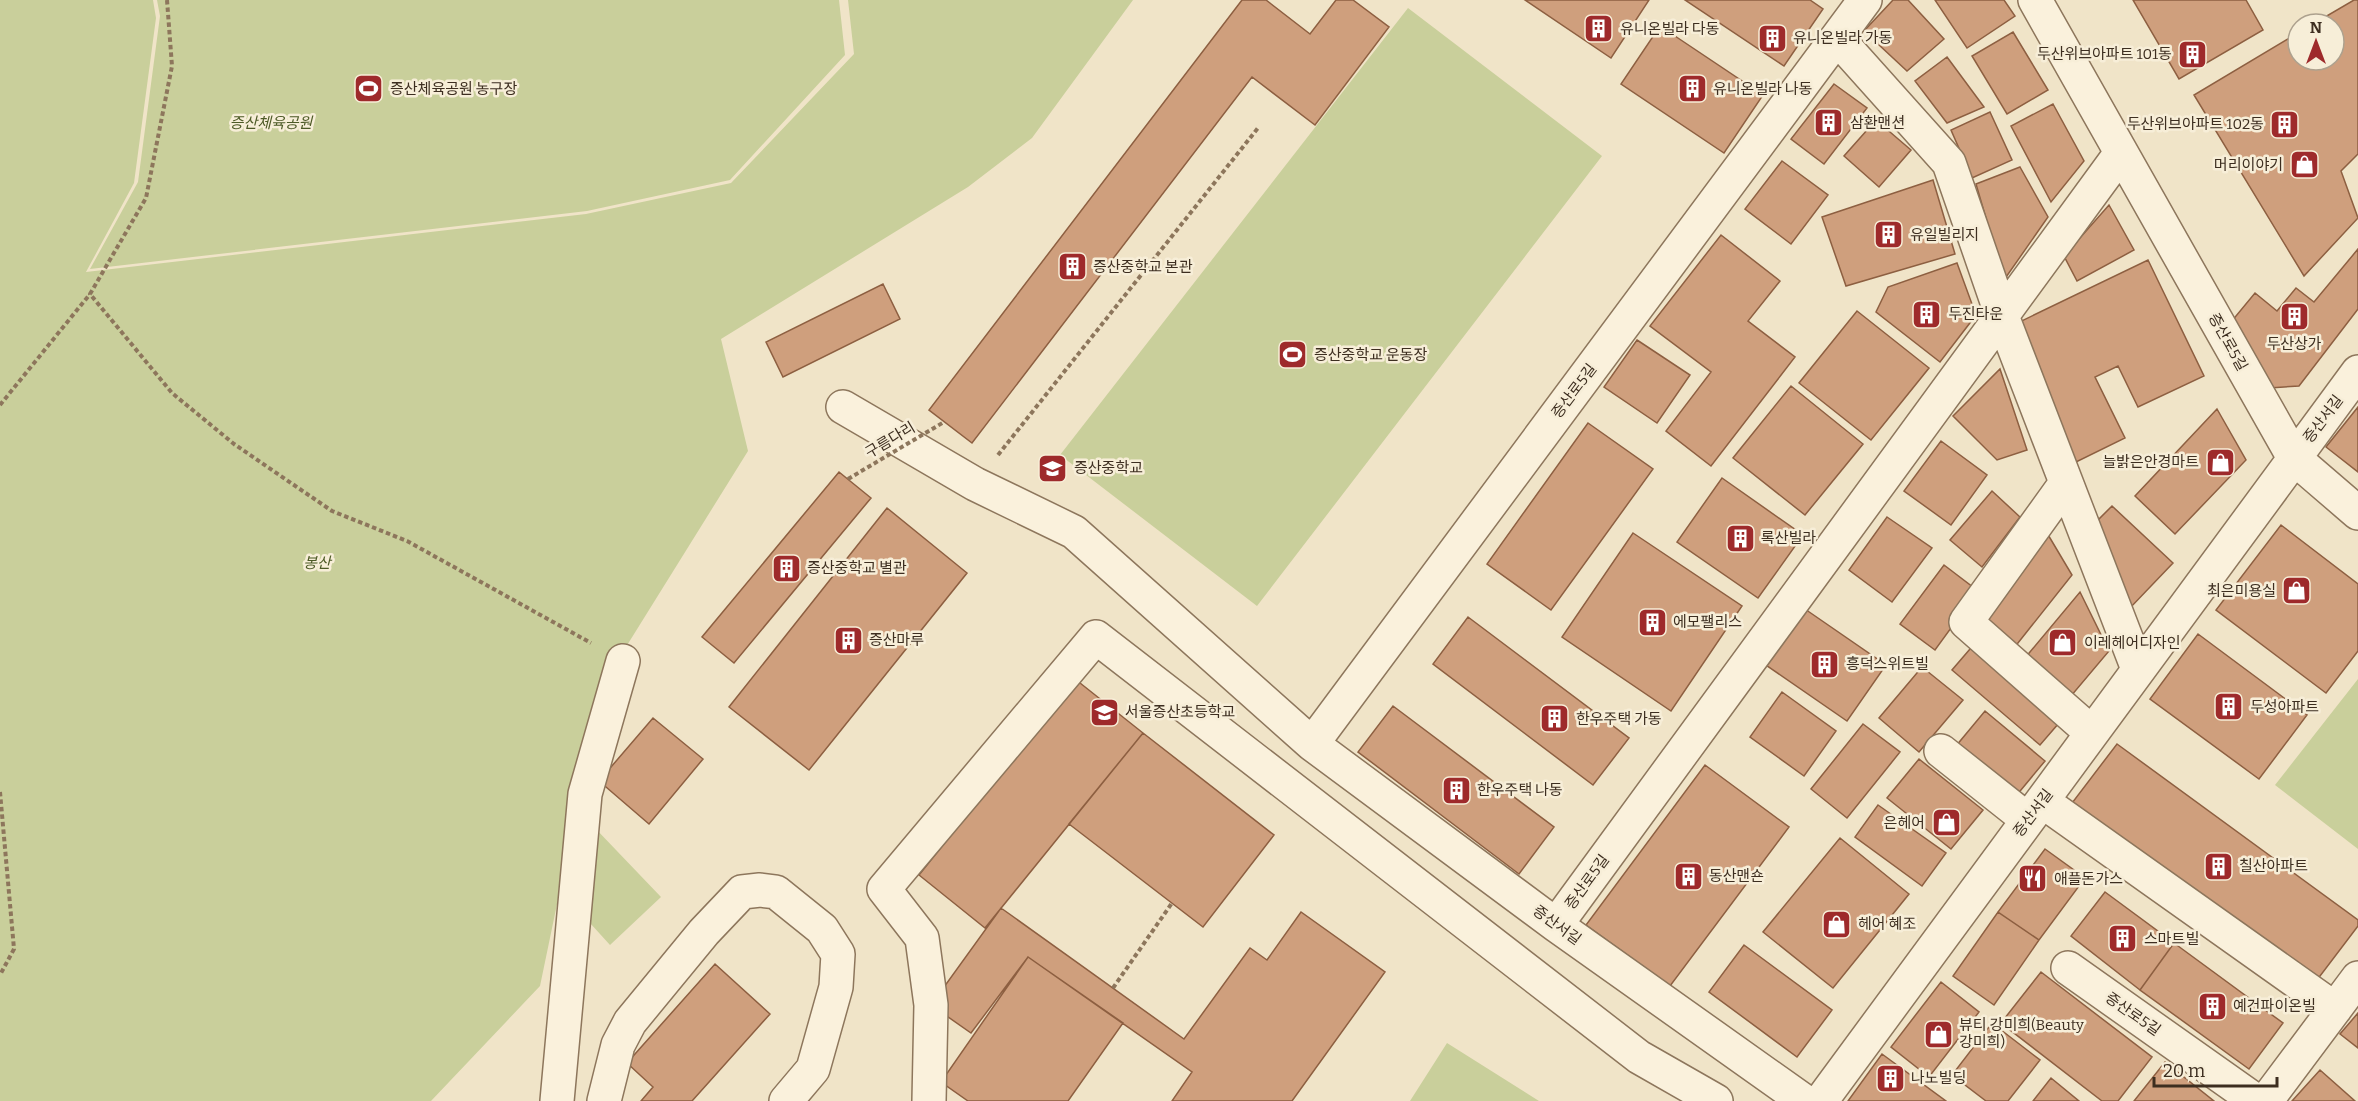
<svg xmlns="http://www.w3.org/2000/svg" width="2358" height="1101" viewBox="0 0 2358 1101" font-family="Bitter,'Noto Sans KR',serif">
<rect width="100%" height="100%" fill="#f0e4c8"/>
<path fill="#c9cf9b" d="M0,0h153l3,18 -22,165 -48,89 500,-58 145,-31 123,-129 -6,-54h285l-101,138 -64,49 -247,152 27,112 -132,212 -38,140 -38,183 -109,115h-431z
M157,0h682l6,55 -115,125 -143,31 -497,58 48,-87 22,-166z
M1408,8l194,148 -345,450 -197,-151z
M2358,679v170l-83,-64z
M594,827l67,70 -51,48 -30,-33z
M1447,1043l92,58h-129z"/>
<path fill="#cf9f7d" stroke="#8d5f41" stroke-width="1.5" d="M1242,0h24l44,34 26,-34h17l36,27 -74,98 -63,-48 -280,366 -43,-33z
M1525,0h124l-38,58z
M1685,0h125l13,9 -39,57z
M1893,0h15l36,39 -37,32 -43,-40z
M1935,0h69l11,16 -48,32z
M2133,0h113l17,30 -84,49z
M2354,0h4v154l-17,17 17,47 -54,58 -110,-181 104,-62v27h36v-36h-21z
M1660,26l103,69 -39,58 -103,-69z
M2013,32l35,58 -41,24 -35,-58z
M1947,57l37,50 -37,16 -32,-42z
M1834,84l33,24 -43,56 -33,-25z
M2053,104l31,57 -33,41 -40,-76z
M1990,112l22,48 -40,18 -21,-48z
M1876,120l35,30 -32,37 -35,-31z
M1782,161l46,34 -37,49 -46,-35z
M2020,167l28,50 -44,63 -28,-96z
M1933,180l22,74 -109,32 -24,-69z
M2109,205l25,45 -57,31 -13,-25z
M1721,235l59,46 -32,40 47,36 -84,109 -45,-35 45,-59 -61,-46z
M2358,249v60l-59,77 -30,2 -38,-66 24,-29 22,18 19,-23 18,14z
M2148,260l56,116 -66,31 -20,-41 -23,11 30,61 -51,25 -67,-135z
M1957,263l19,52 -36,47 -64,-50 12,-25z
M883,284l17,35 -117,58 -17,-35z
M1857,311l72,57 -58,72 -72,-57z
M1637,340l53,35 -33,48 -53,-36z
M2000,369l27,81 -30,10 -44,-44z
M1791,386l72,58 -58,71 -72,-57z
M2358,407v65l-32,-25z
M2217,409l29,51 -71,74 -40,-38z
M1588,423l65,46 -102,141 -64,-46z
M1941,441l46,34 -36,50 -47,-34z
M839,472l32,26 -137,165 -32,-26z
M1722,478l81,57 -45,63 -81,-56z
M1992,491l28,26 -38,50 -32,-27z
M2112,506l61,57 -43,45 -35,-85z
M887,508l80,65 -158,197 -80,-63z
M1887,517l45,31 -40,54 -43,-32z
M2281,525l77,59v67l-32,42 -110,-83z
M1633,533l109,73 -71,105 -109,-74z
M2047,533l25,42 -58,73 -36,-27z
M1944,565l34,26 -43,59 -35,-26z
M2080,592l29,59 -38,45 -46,-38z
M1802,607l84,58 -39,56 -84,-58z
M1468,617l161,121 -36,47 -160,-121z
M2198,634l109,81 -48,64 -109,-80z
M1976,642l89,74 -25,29 -88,-75z
M1922,667l41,33 -44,52 -40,-34z
M1075,679l68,54 -158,195 -66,-53z
M1782,692l54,39 -32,45 -54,-39z
M1393,706l161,121 -35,47 -161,-122z
M1985,711l60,50 -29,35 -60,-50z
M653,718l50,41 -54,65 -50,-43z
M1863,724l37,28 -53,66 -36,-29z
M1143,733l131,102 -71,92 -134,-103z
M2117,744l241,176v6l-41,54 -248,-173z
M1919,759l64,51 -32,39 -64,-51z
M1705,765l84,62 -119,159 -84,-61z
M1878,805l68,48 -24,33 -67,-49z
M1840,838l69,56 -76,94 -70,-56z
M2045,849l40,29 -46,62 -41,-28z
M2105,892l69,51 -34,47 -69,-54z
M1001,908l183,131 66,-91 17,12 34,-48 84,60 -93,129h-120l20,-29 -164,-115 -57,76 -40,-28z
M1998,912l41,28 -45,65 -41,-29z
M2174,943l109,80 -34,46 -109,-79z
M1744,945l88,65 -35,47 -88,-65z
M1028,957l95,66 -55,78h-100l-27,-19z
M715,964l55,50 -78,87h-51l12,-14 -26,-24z
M2041,972l111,85 -34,44h-16l-101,-78z
M1941,982l38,30 -50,65 -38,-30z
M2358,1013v35l-18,-14z
M1992,1023l48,37 -32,41h-22l-34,-26z
M1882,1054l64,47h-98z
M2165,1062l49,39h-80z
M2320,1070l35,31h-63z
M2051,1078l28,23h-46z"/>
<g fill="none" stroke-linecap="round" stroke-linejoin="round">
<defs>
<path id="minor" d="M2035,0l259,458 64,55
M1837,38l112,125 53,153 136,353
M843,407l132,77 99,48 238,212 244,181 248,176
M2066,483l-100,139 126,111
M1312,744l553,-744
M1941,751l87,69
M2042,801l293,208
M1556,925l565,-772
M2068,968l188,133
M557,1101l28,-307 38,-133
M604,1101l14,-56 12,-23 74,-90 38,-40 18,-2 16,2 46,37 16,25 -2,33 -23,82 -27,32
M929,1101l2,-96 -9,-67 -38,-49 212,-252 543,420 77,44
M1821,1101l537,-729
M2266,1101l92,-123"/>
</defs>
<use href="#minor" stroke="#8d765c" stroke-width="36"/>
<path stroke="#8d765c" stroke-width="4" stroke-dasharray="4.5 3" stroke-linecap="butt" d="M167,0l5,66 -26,132 -56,96 82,99 62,51 98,67 75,30 184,102
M0,405l90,-111
M998,455l260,-327
M0,792l14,157 -14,26
M1113,988l59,-85"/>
<use href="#minor" stroke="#faf1dc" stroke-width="33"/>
<path stroke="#8d765c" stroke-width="4" stroke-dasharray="4.5 3" stroke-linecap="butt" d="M848,479l96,-57"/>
</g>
<defs>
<symbol id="building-square" viewBox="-11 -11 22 22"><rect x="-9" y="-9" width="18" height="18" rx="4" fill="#9e2a2b" stroke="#f7eed8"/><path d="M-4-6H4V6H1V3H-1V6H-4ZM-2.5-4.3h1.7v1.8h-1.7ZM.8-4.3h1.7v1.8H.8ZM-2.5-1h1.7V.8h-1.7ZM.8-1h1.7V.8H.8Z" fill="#fff"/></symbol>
<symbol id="stadium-square" viewBox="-11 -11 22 22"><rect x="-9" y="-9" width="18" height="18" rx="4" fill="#9e2a2b" stroke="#f7eed8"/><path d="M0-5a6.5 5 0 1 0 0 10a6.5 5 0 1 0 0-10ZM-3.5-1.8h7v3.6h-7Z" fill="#fff"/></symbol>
<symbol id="shop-square" viewBox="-11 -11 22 22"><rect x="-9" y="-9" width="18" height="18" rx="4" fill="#9e2a2b" stroke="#f7eed8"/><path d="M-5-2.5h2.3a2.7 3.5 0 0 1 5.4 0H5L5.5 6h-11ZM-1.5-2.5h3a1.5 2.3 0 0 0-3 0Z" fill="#fff"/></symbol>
<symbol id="school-square" viewBox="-11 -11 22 22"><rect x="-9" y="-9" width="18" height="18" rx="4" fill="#9e2a2b" stroke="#f7eed8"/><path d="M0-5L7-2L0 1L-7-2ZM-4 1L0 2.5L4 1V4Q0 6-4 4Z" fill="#fff"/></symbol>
<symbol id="restaurant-square" viewBox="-11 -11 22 22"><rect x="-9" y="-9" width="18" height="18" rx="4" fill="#9e2a2b" stroke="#f7eed8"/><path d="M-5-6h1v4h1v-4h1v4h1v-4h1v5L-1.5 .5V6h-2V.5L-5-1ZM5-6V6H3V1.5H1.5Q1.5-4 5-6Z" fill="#fff"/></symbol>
</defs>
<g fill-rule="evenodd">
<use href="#building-square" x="1582" y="12" width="33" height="33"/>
<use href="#building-square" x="1756" y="22" width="33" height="33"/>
<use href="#building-square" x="2176" y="38" width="33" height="33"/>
<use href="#stadium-square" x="352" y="72" width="33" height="33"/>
<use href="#building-square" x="1676" y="72" width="33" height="33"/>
<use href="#building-square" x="1812" y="106" width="33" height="33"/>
<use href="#building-square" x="2268" y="108" width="33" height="33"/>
<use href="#shop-square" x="2288" y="148" width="33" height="33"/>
<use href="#building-square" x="1872" y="218" width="33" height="33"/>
<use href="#building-square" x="1056" y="250" width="33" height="33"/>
<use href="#building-square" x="1910" y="298" width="33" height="33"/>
<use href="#building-square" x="2278" y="300" width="33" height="33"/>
<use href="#stadium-square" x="1276" y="338" width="33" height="33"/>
<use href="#shop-square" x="2204" y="446" width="33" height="33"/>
<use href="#school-square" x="1036" y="452" width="33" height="33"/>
<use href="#building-square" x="1724" y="522" width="33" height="33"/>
<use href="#building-square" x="770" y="552" width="33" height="33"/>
<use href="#shop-square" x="2280" y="574" width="33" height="33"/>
<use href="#building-square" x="1636" y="606" width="33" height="33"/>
<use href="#building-square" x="832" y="624" width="33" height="33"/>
<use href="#shop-square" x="2046" y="626" width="33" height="33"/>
<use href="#building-square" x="1808" y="648" width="33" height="33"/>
<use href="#building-square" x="2212" y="690" width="33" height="33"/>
<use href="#school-square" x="1088" y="696" width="33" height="33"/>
<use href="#building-square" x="1538" y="702" width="33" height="33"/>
<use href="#building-square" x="1440" y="774" width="33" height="33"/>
<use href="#shop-square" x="1930" y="806" width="33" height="33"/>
<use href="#building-square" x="2202" y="850" width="33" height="33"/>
<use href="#building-square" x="1672" y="860" width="33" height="33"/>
<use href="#restaurant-square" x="2016" y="862" width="33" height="33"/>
<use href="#shop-square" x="1820" y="908" width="33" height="33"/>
<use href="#building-square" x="2106" y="922" width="33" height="33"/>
<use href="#building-square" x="2196" y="990" width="33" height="33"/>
<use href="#shop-square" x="1922" y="1018" width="33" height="33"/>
<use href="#building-square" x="1874" y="1062" width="33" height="33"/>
</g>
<g text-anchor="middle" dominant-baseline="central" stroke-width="5" stroke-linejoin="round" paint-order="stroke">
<g font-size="15" fill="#3d2e20" stroke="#f7eed8" text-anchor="start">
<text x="1620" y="29">유니온빌라 다동</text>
<text x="1793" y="38">유니온빌라 가동</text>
<text x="2172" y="54" text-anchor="end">두산위브아파트 101동</text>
<text x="390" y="89">증산체육공원 농구장</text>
<text x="1713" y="89">유니온빌라 나동</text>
<text x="1850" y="123">삼환맨션</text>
<text x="2264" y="124" text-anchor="end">두산위브아파트 102동</text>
<text x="2283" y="165" text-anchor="end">머리이야기</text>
<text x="1910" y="235">유일빌리지</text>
<text x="1093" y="267">증산중학교 본관</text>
<text x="1948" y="314">두진타운</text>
<text x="2294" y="344" text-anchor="middle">두산상가</text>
<text x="1314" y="355">증산중학교 운동장</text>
<text x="2199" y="462" text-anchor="end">늘밝은안경마트</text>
<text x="1074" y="468">증산중학교</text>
<text x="1761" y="538">록산빌라</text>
<text x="807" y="568">증산중학교 별관</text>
<text x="2276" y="591" text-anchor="end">최은미용실</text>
<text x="1673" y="622">에모팰리스</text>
<text x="869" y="640">증산마루</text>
<text x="2084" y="643">이레헤어디자인</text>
<text x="1846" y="664">흥덕스위트빌</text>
<text x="2250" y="707">두성아파트</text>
<text x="1125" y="712">서울증산초등학교</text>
<text x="1576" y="719">한우주택 가동</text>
<text x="1477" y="790">한우주택 나동</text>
<text x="1925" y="823" text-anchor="end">은헤어</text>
<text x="2239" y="866">칠산아파트</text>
<text x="1709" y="876">동산맨숀</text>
<text x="2054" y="879">애플돈가스</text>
<text x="1858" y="924">헤어 혜조</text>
<text x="2144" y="939">스마트빌</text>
<text x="2233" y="1006">예건파이온빌</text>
<text x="1959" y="1025">뷰티 강미희(Beauty<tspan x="1959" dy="17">강미희)</tspan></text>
<text x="1911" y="1078">나노빌딩</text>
</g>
<g font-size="15" font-style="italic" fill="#4d5a26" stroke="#f7eed8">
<text x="271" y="123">증산체육공원</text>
<text x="317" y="563">봉산</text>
</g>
<g font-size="15" fill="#3d2e20" stroke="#f7eed8">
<text transform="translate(2228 342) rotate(61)">증산로5길</text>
<text transform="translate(1574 391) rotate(-53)">증산로5길</text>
<text transform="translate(2323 419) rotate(-53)">증산서길</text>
<text transform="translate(890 440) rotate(-31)">구름다리</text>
<text transform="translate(2033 813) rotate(-53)">증산서길</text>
<text transform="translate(1587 882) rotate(-54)">증산로5길</text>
<text transform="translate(1557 925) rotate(36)">증산서길</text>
<text transform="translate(2133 1014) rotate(35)">증산로5길</text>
</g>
</g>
<g transform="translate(2316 42)"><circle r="28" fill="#f7eed8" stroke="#ada18e" stroke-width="1.5"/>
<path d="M0-4.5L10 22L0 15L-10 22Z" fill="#9e2a2b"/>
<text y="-9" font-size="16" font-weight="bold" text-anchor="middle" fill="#3d2e20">N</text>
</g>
<path d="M2154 1077v9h123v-9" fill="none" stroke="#3d2e20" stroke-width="3"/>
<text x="2163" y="1077" font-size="18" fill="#3d2e20" stroke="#f7eed8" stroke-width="4.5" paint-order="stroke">20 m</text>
</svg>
